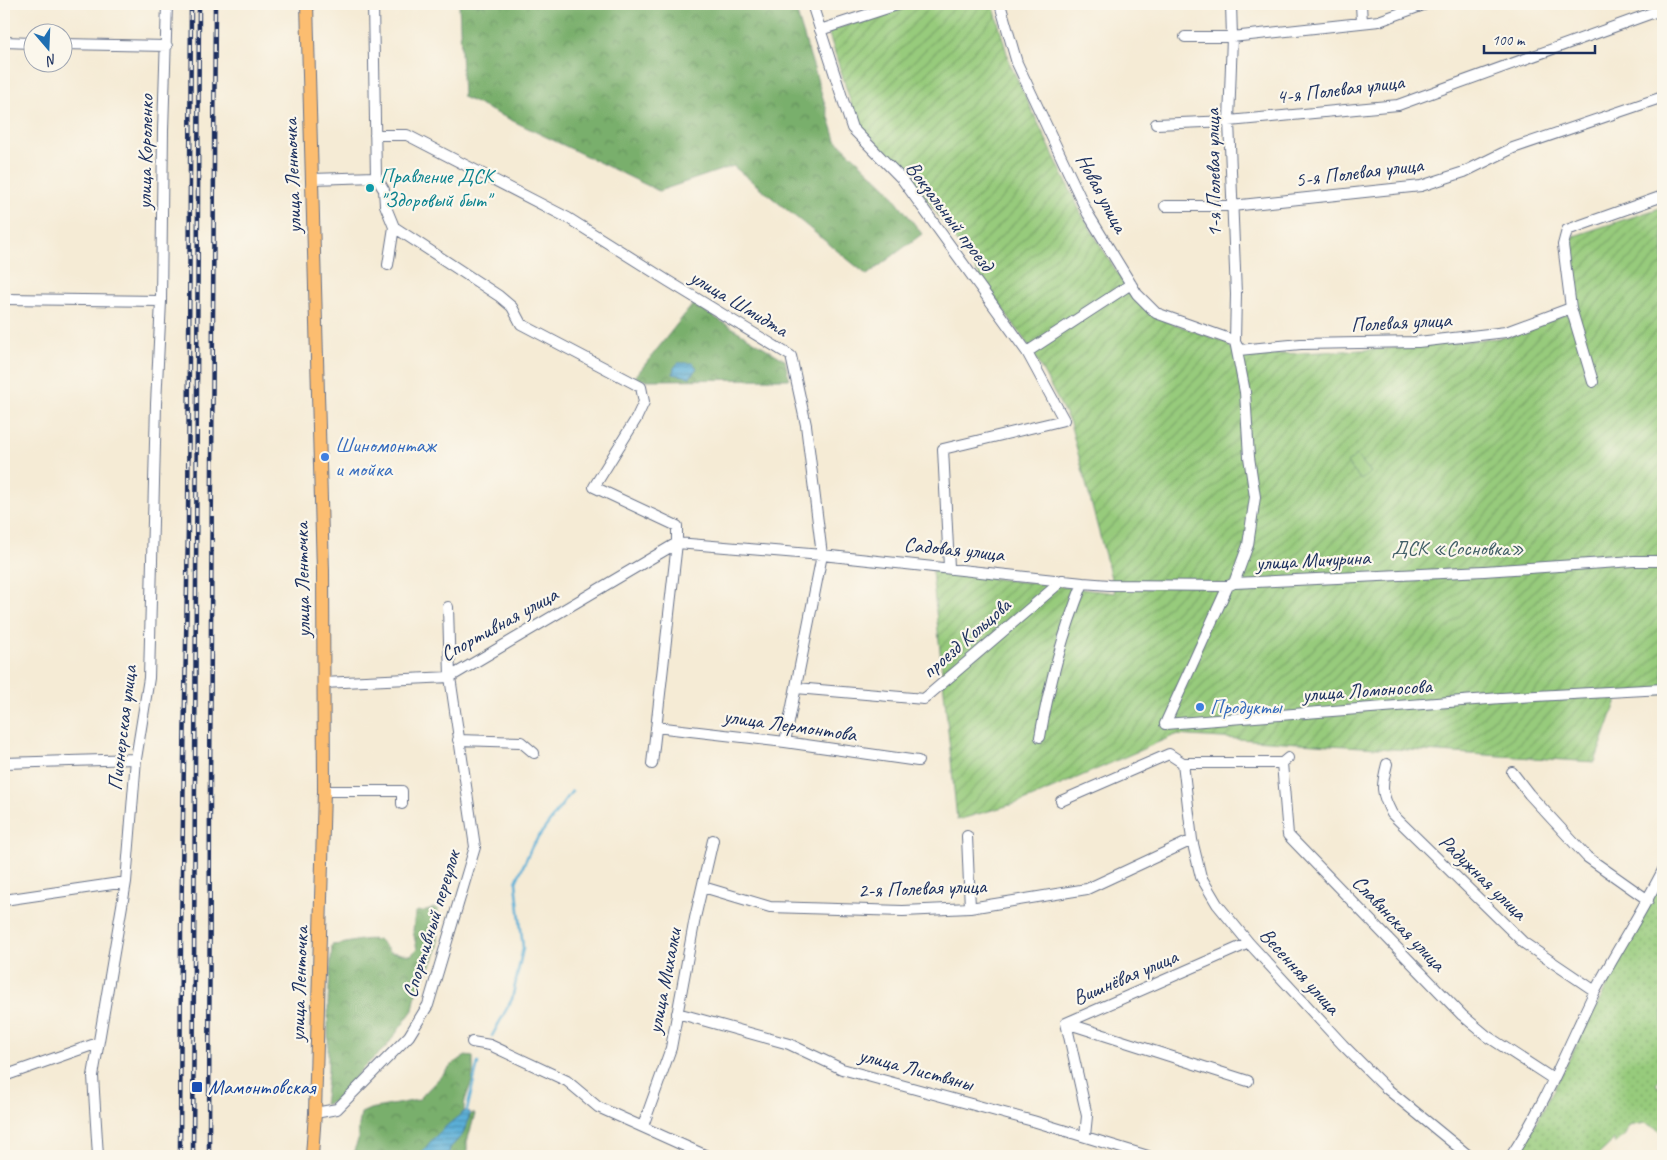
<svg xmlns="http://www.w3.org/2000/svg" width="1667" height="1160" viewBox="0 0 1667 1160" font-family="Caveat,sans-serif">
<defs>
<pattern id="grass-dots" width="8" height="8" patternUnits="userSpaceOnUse" patternTransform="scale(1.25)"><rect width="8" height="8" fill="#97cb7c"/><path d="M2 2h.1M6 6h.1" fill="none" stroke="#7aa569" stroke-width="1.8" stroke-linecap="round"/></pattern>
<pattern id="forest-crowns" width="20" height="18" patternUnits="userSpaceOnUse" patternTransform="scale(1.25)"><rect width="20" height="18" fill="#79af6c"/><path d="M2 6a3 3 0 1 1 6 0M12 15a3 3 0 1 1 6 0" fill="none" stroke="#628f5c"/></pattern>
<pattern id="garden-furrows" width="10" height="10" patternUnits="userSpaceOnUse" patternTransform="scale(1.25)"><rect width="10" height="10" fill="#97cb7c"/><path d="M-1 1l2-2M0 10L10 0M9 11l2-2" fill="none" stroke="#7aa569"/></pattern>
<pattern id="water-rules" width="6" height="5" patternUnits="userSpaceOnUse" patternTransform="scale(1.25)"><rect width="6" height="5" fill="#5bafd7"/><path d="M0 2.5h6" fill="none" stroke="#4a8fb2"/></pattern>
</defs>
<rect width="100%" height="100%" fill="#fbf7ec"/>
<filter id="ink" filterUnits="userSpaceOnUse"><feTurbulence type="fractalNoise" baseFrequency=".02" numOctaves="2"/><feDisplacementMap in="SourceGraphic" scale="10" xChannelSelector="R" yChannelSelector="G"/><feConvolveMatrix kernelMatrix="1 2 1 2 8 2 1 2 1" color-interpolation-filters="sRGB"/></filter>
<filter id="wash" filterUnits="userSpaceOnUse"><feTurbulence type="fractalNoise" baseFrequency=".0096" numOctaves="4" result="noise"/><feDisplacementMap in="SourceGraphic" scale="20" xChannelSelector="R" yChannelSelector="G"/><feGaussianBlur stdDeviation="1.12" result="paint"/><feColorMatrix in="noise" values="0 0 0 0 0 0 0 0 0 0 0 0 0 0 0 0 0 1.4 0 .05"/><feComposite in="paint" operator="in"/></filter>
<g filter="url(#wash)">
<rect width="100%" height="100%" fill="#f5ebd5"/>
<path fill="url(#grass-dots)" stroke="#597d6d" d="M1663,878v192l-7,15 7,4v44l-17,-10 -17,3 -4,9 -10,9 -1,-4 -17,16h-80l23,-40z"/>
<path fill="url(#forest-crowns)" stroke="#4a6f65" d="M459,4h335l42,136 51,48 35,46 -55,41 -134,-109 -74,25 -196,-94z
M693,304l92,56 4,19 -147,1 -7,-3z
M434,908l4,1v38l-7,18 -15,29 -3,16 -27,37 -24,22 -22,27 -4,5 -12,4 4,-34v-69l4,-57c17,-1 30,-8 47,-5l11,12 21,3 6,-6 -4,-18 2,-18 3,-2 4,1z
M466,1056l7,1c0,7 1,16 -1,24 -3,10 -9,19 -8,31l-40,37 -4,7h-68l6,-16v-9l3,-18 9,-4 48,-9 37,-38z
M470,1114h5l-8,28v13l2,1h-21l2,-8 13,-14z"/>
<path fill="url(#garden-furrows)" stroke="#597d6d" d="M918,4h75l17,60 72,151 50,82 20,19 73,26 14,14 145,-7 124,-12 68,-27 -8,-64 6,-10 89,-29v487l-45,3 -23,65 -420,-27 -151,66 -67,19 -25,-249 183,22 -45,-170 -38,-72 -124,-179 -50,-47 -30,-94z"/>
<path fill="#97cb7c" stroke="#597d6d" d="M1356,455l15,17 -10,8 -14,-17z"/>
<path fill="url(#water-rules)" stroke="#3b6f9a" d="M678,363h15l4,5 -7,9 -17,-3 1,-6z
M467,1110l3,4 -7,20 -13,14 -2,8h-28c9,-16 32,-36 47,-46z"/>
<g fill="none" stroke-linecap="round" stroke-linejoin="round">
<path stroke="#5bafd7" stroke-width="2.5" d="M492,1036l20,-37 11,-51 -7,-66 16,-36 40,-55
M467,1110l11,-47"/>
</g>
</g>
<g filter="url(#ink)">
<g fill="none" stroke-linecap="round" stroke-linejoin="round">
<defs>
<path id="minor" d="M373,4l3,173 8,13 1,15 9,22 -6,38
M812,4l40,124 50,51 125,173 37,68 -121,29 6,118
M1000,4l17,59 71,151 49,80 19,19 79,28
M1361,4l1,19
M820,30l80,-26
M1185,37h47l147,-16 47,-17
M4,42l28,1
M62,44l105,2
M1156,124l73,-3 169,-16 265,-96
M375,135h32l161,83 100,63 123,75 15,69 16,130 -37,187
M312,179l64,-2
M1165,206h67l189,-20 43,-14 49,-24 150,-51
M394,227l105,69 13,11 9,17 120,63 3,15 -8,17 -42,68 83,39v17l-25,221
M4,299l157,2
M1236,344l3,6 62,-6 117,-2 88,-10 65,-24
M1027,352l104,-68
M1593,382l-22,-74 -8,-63 4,-15 96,-34
M677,543l145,12 261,28 26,2 119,1 6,-3 14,-38 7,-48 -6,-40 -4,-65 -10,-51 1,-47 -7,-173 3,-84 -1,-33
M1234,583l250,-12 150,-10h29
M1228,586l-63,138 336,-26 162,-9
M323,683l127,-6 227,-134
M796,688l128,11 139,-119
M656,727l129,15 133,19
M1040,737c9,-52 23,-104 43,-154
M458,740l63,2 13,11
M1288,758l-6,5 6,72 174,180 25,21 66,43
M4,763l132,-4
M1183,763l9,77 9,37 16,27 32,39 94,102 43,43 83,68
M1183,763h99
M1387,764c-6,23 -6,29 5,50l132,129 71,48
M1512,772l17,22 58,63 61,43
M324,791h78v13
M1061,801l108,-47 14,9
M967,836l3,72
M703,887l67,20 133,4 67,-3 117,-19 105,-49
M4,900l122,-18
M677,1013l112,31 53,25 191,52 115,35
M1066,1023l182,58
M472,1042l18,3 77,36 31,26 109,49
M4,1076l94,-33
M315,1113l22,-4 72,-73 19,-31 47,-158 -25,-170 -2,-70
M643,1126l28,-78 24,-130 18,-78
M1085,1136l2,-20 -21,-93 183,-80
M98,1156l-5,-80 33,-194 10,-123 13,-81 7,-274 5,-103 2,-171 4,-126
M1511,1156c33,-50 57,-109 83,-163 22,-42 48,-81 69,-123"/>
<path id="major" d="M307,4l16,567 1,220 -9,322 -3,43"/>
</defs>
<use href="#minor" stroke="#677188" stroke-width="12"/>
<use href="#major" stroke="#677188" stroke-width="14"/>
<use href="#minor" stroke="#fff" stroke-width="10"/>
<use href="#major" stroke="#fcbd6f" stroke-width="12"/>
<defs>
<path id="rail" d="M180,1156l1,-223 7,-406 3,-523
M193,1156l6,-1152
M209,1156l1,-372 5,-780"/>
</defs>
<use href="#rail" stroke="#1b2f5e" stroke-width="4.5"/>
<use href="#rail" stroke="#fbf7ec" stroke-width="2.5" stroke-dasharray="8" stroke-linecap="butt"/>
</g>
</g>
<circle fill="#0f9aa8" stroke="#fbf7ec" stroke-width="2" cx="370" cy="188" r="5"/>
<g fill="#3f7fe0" stroke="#fbf7ec" stroke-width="2">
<circle cx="325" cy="457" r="5"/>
<circle cx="1200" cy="707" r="5"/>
</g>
<rect fill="#1a4fb4" stroke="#fbf7ec" stroke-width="2" x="191" y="1081" width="12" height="12" rx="2.5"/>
<g text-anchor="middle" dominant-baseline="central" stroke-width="4.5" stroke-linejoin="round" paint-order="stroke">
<g font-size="21" fill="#1b2f5e" stroke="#fbf7ec">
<text transform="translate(1340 89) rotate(-7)">4-я Полевая улица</text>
<text transform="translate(145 152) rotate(-89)">улица Короленко</text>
<text transform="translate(1359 172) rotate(-7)">5-я Полевая улица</text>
<text transform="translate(1213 173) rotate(-91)">1-я Полевая улица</text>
<text transform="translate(292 176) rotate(-92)">улица Ленточка</text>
<text transform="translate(1102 193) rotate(62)">Новая улица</text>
<text transform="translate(950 216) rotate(53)">Вокзальный проезд</text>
<text transform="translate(739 303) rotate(31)">улица Шмидта</text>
<text transform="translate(1401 322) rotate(-3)">Полевая улица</text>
<text transform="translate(954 549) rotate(6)">Садовая улица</text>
<text transform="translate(1313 560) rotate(-3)">улица Мичурина</text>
<text transform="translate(302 580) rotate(-91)">улица Ленточка</text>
<text transform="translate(499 624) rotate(-29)">Спортивная улица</text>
<text transform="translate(966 638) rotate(-41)">проезд Кольцова</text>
<text transform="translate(1367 690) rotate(-4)">улица Ломоносова</text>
<text transform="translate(790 725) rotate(8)">улица Лермонтова</text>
<text transform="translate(122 728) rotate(-83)">Пионерская улица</text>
<text transform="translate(1483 877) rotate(44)">Радужная улица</text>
<text transform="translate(922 888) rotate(-2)">2-я Полевая улица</text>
<text transform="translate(1399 923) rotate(46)">Славянская улица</text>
<text transform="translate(431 924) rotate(-73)">Спортивный переулок</text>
<text transform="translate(1300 971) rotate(48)">Весенняя улица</text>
<text transform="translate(1125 977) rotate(-23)">Вишнёвая улица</text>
<text transform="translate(664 981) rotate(-79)">улица Михалки</text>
<text transform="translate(299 984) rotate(-88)">улица Ленточка</text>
<text transform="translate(916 1069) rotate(15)">улица Листвяны</text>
</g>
<g font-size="21" fill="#0d838f" stroke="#fbf7ec" text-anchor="start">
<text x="380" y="176">Правление ДСК<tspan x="380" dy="24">"Здоровый быт"</tspan></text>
</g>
<g font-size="21" fill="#366cbe" stroke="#fbf7ec" text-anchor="start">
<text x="335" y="445">Шиномонтаж<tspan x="335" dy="24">и мойка</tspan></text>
<text x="1210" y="707">Продукты</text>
</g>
<g font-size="21" fill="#405e67" stroke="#fbf7ec">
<text x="1458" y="548">ДСК «Сосновка»</text>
</g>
<g font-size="21" fill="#164399" stroke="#fbf7ec" text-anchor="start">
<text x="208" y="1087">Мамонтовская</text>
</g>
</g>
<rect width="1667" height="1160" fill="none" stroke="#fbf7ec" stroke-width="20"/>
<g transform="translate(48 48) rotate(161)"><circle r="24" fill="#fbf7ec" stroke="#a1a7b3"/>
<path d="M0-4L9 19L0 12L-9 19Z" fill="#1f6fb2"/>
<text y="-8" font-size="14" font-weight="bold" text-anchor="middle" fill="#1b2f5e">N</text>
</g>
<path d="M1484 45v8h111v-8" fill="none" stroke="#1b2f5e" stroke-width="2.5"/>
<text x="1492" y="45" font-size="15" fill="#1b2f5e" stroke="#fbf7ec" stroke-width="4" paint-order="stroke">100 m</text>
</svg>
